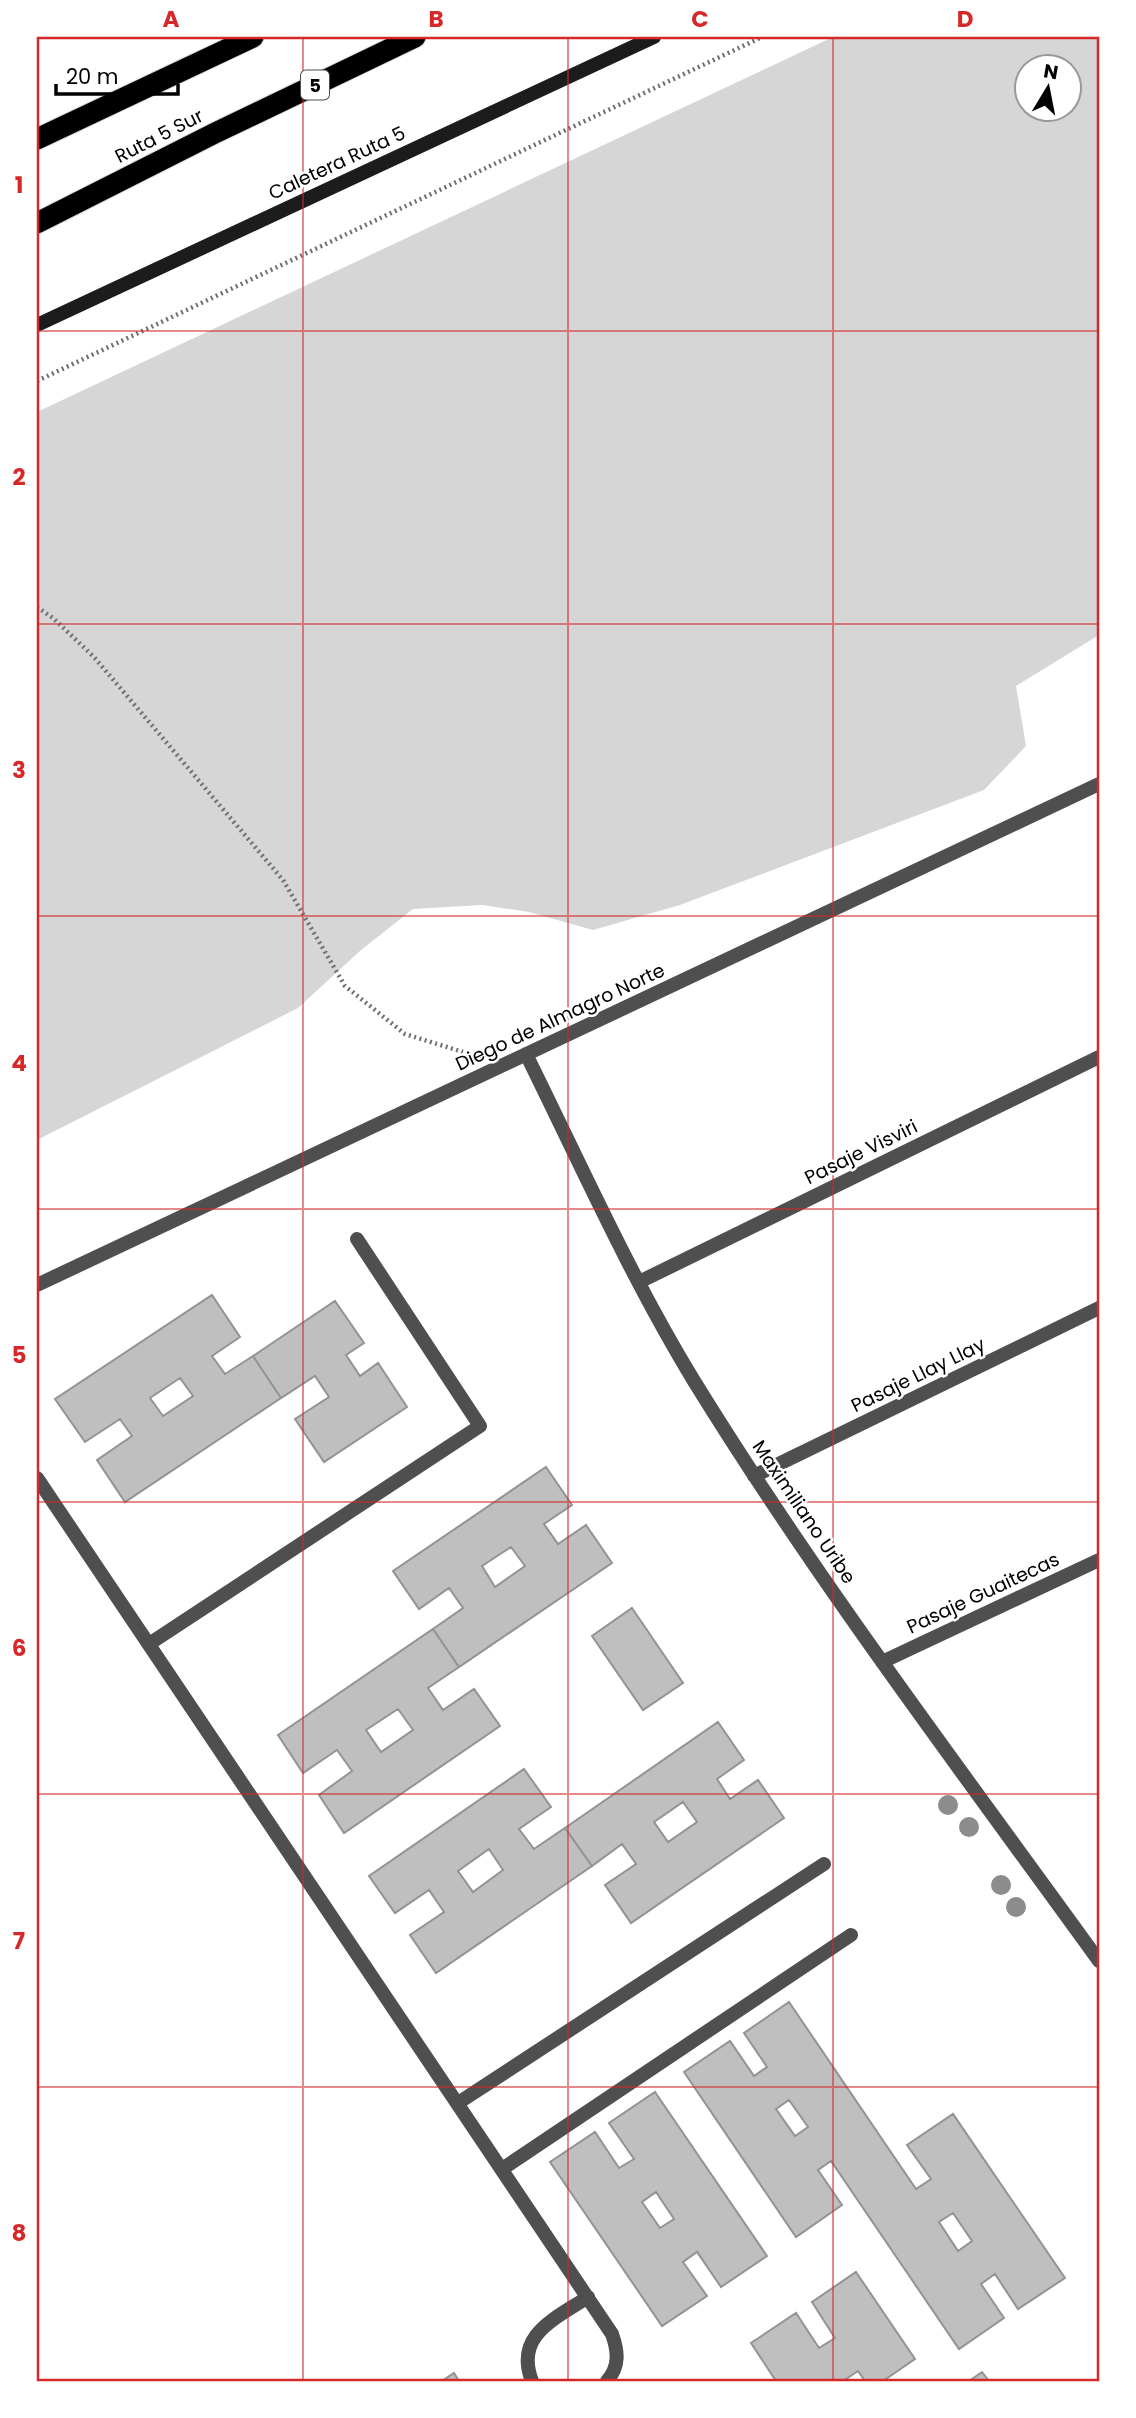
<svg xmlns="http://www.w3.org/2000/svg" width="1136" height="2418" viewBox="0 0 1136 2418" font-family="Poppins,sans-serif">
<rect width="100%" height="100%" fill="#fff"/>
<path fill="#d6d6d6" fill-rule="evenodd" d="M833,37h266v598l-83,51 10,60 -42,44 -304,115 -87,25 -64,-18 -47,-7 -69,4 -52,41 -63,58 -261,132v-728zM1028,66h42v42h-42z"/>
<path fill="#bfbfbf" stroke="#939393" stroke-width="2" fill-rule="evenodd" d="M212,1295l28,42 -28,19 13,18 28,-18 28,42 -156,104 -28,-42 35,-24 -12,-17 -35,23 -30,-43zM180,1378l13,18 -30,20 -13,-18z
M335,1301l29,42 -18,12 14,21 18,-13 29,44 -83,55 -29,-43 34,-22 -14,-21 -34,22 -28,-42z
M546,1467l26,38 -28,19 14,20 28,-19 26,38 -153,104 -26,-38 30,-21 -14,-20 -30,21 -26,-38zM511,1547l14,19 -30,21 -13,-21z
M632,1608l51,75 -40,27 -51,-74z
M433,1629l26,38 -31,21 15,22 31,-21 26,37 -156,107 -25,-38 33,-24 -15,-21 -34,23 -25,-38zM398,1709l15,21 -32,22 -15,-22z
M718,1722l26,38 -27,19 13,20 28,-19 26,38 -153,105 -26,-38 31,-21 -14,-20 -30,22 -27,-38zM683,1802l14,20 -29,20 -14,-20z
M524,1769l27,38 -32,22 15,20 31,-21 27,38 -156,107 -26,-38 34,-23 -15,-22 -34,23 -26,-37zM489,1849l14,21 -30,22 -15,-21z
M789,2002l127,187 15,-10 -24,-34 46,-31 112,164 -47,31 -23,-35 -14,10 23,34 -45,31 -128,-188 -13,9 24,35 -46,32 -112,-165 46,-31 24,35 13,-9 -23,-34zM789,2100l19,27 -13,9 -19,-27zM953,2213l19,28 -14,10 -19,-29z
M655,2092l112,164 -46,31 -24,-35 -14,10 24,34 -45,30 -112,-164 45,-30 24,36 15,-9 -25,-36zM656,2192l18,27 -14,9 -18,-26z
M856,2272l59,87 -32,22h-18l-7,-10 -15,10h-67l-25,-38 45,-30 23,35 16,-10 -23,-36z
M982,2372l7,9h-20z
M454,2373l5,8h-17z"/>
<g fill="none" stroke-linecap="round" stroke-linejoin="round">
<defs>
<path id="highway" d="M37,139l216,-102
M37,223l178,-90 200,-96"/>
</defs>
<use href="#highway" stroke="#dbdbdb" stroke-width="23"/>
<path stroke="#717171" stroke-width="4.5" stroke-dasharray="2 3.5" stroke-linecap="butt" d="M37,381l725,-344
M37,607l16,11 41,39 189,223 62,106 60,48 58,18"/>
<path stroke="#4f4f4f" stroke-width="14" d="M149,1644l331,-218 -123,-187
M458,2103l366,-239
M502,2169l349,-234"/>
<path stroke="#4f4f4f" stroke-width="14" d="M526,1054c54,109 104,222 168,327 124,201 267,389 405,580
M639,1282l460,-225
M37,1285l1062,-501
M754,1476l345,-168
M37,1478l575,856c6,17 8,32 -5,47
M882,1662l217,-102
M532,2381c-18,-46 23,-62 56,-84"/>
<path stroke="#1c1c1c" stroke-width="14" d="M37,325l617,-288"/>
<use href="#highway" stroke="#000" stroke-width="21"/>
</g>
<g fill="#8c8c8c">
<circle cx="948" cy="1805" r="10"/>
<circle cx="969" cy="1827" r="10"/>
<circle cx="1001" cy="1885" r="10"/>
<circle cx="1016" cy="1907" r="10"/>
</g>
<path fill="none" stroke="#d62828" stroke-width="2" stroke-opacity="0.55" d="M303,37v2344M568,37v2344M833,37v2344M37,331h1062M37,624h1062M37,916h1062M37,1209h1062M37,1502h1062M37,1794h1062M37,2087h1062"/>
<g text-anchor="middle" dominant-baseline="central" stroke-width="5" stroke-linejoin="round" paint-order="stroke">
<rect fill="#fff" stroke="#4c4c4c" stroke-width="2" x="301" y="70.5" width="28" height="29" rx="5"/>
<g font-size="18" font-weight="bold" fill="#000">
<text x="315" y="85">5</text>
</g>
<g font-size="19" fill="#000" stroke="#fff">
<text transform="translate(159 136) rotate(-27)">Ruta 5 Sur</text>
<text transform="translate(337 163) rotate(-25)">Caletera Ruta 5</text>
<text transform="translate(560 1017) rotate(-25)">Diego de Almagro Norte</text>
<text transform="translate(861 1152) rotate(-26)">Pasaje Visviri</text>
<text transform="translate(918 1375) rotate(-26)">Pasaje Llay Llay</text>
<text transform="translate(804 1512) rotate(56)">Maximiliano Uribe</text>
<text transform="translate(983 1593) rotate(-25)">Pasaje Guaitecas</text>
</g>
</g>
<rect width="1136" height="2418" fill="none" stroke="#ffffff" stroke-width="77"/>
<g transform="translate(1048 88) rotate(10)"><circle r="33" fill="#ffffff" stroke="#999999" stroke-width="2"/>
<path d="M0-5L12 26L0 18L-12 26Z" fill="#000000"/>
<text y="-10" font-size="19" font-weight="bold" text-anchor="middle" fill="#000000">N</text>
</g>
<path d="M56 84v10h122v-10" fill="none" stroke="#000000" stroke-width="3.5"/>
<text x="66" y="84" font-size="21" fill="#000000" stroke="#ffffff" stroke-width="5" paint-order="stroke">20 m</text>
<rect x="38" y="38" width="1060" height="2342" fill="none" stroke="#d62828" stroke-width="2.5"/>
<g font-size="23" text-anchor="middle" font-weight="bold" fill="#d62828">
<text x="171" y="27">A</text>
<text x="436" y="27">B</text>
<text x="700" y="27">C</text>
<text x="965" y="27">D</text>
<text x="19" y="193">1</text>
<text x="19" y="485">2</text>
<text x="19" y="778">3</text>
<text x="19" y="1071">4</text>
<text x="19" y="1363">5</text>
<text x="19" y="1656">6</text>
<text x="19" y="1949">7</text>
<text x="19" y="2241">8</text>
</g>
</svg>
